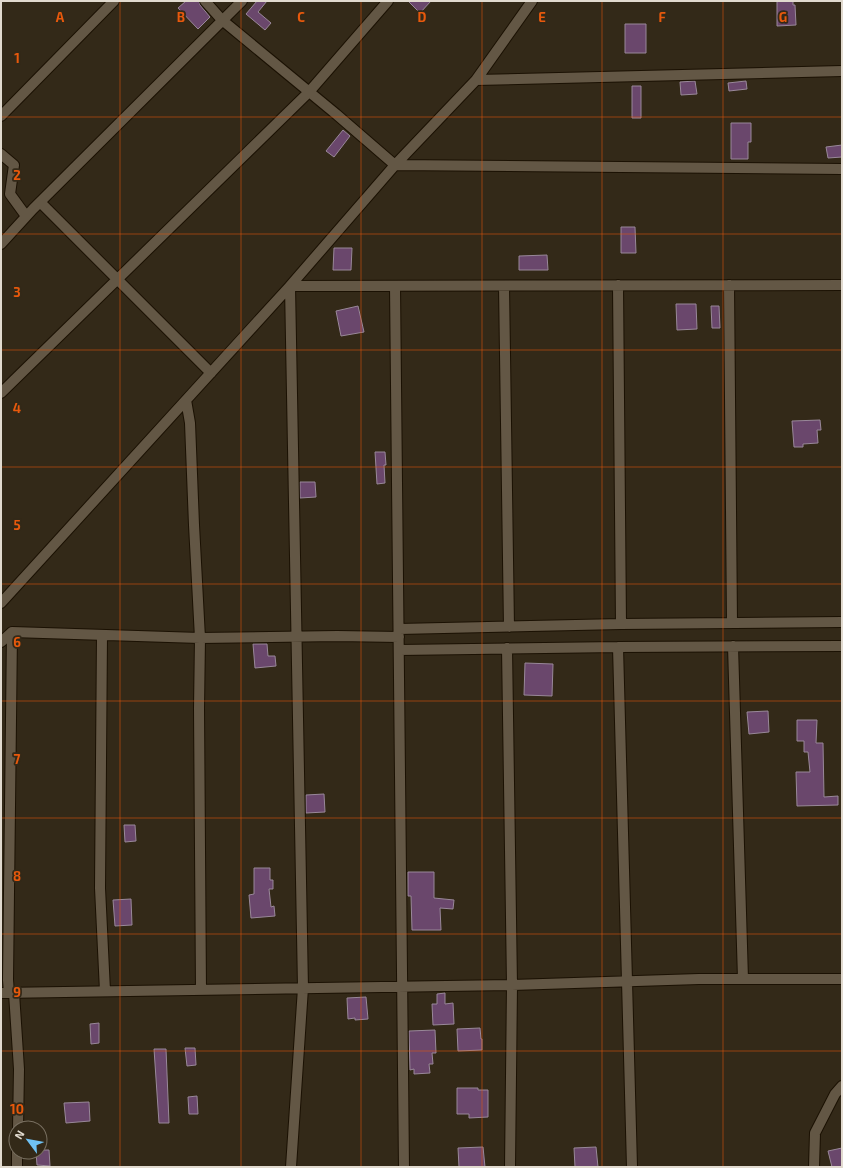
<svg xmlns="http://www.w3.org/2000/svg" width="843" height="1168" viewBox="0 0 843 1168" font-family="'Exo 2',sans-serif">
<rect width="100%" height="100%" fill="#332918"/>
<path fill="#6a476c" stroke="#989" d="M186,1h13l1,4 10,12 -12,12 -20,-21z
M257,1h10l-9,11 13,11 -6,7 -19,-16z
M408,1h23l-11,12z
M777,1h16v4h2l1,20 -19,1z
M625,24h21v29h-21z
M695,81l2,13 -16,1 -1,-13z
M746,81l1,8 -18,2 -1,-8z
M632,86h9v32h-9z
M731,123h20v19h-3v17h-17z
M343,130l7,6 -16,21 -8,-6z
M842,145v12l-14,1 -2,-11z
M621,227h14l1,26h-15z
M334,248h18l-1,22h-18z
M547,255l1,15h-29v-14z
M676,304h20l1,25 -20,1z
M358,306l6,26 -23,4 -5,-25z
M711,306h8l1,22h-8z
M820,420l1,10h-4l1,13 -15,1v3h-9l-2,-26z
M375,452h10l1,13h-2l1,18 -8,1z
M300,482h15l1,15 -16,1z
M253,644h14l1,12h7l1,10 -21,2z
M525,663l28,1 -1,32 -28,-1z
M768,711l1,21 -20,2 -2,-22z
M797,720h20l-1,23h7l1,54 14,-1v9l-41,1 -1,-34h14l-2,-20h-4v-11h-7z
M324,794l1,18 -19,1v-18z
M124,825h11l1,16 -11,1z
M254,868h16v12h3v9h-4l2,18 3,-1 1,10 -24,2 -2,-23 5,-1z
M408,872h26v26l20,2 -1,9 -13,-1 1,22h-29l-1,-34h-3z
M131,899l1,26 -17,1 -2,-26z
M445,993v11l8,-1 1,21 -21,1 -1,-21h5v-10z
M366,997l2,22 -13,1v-2l-7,1 -1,-21z
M99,1023v20l-8,1 -1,-20z
M480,1028l1,11h1v11l-24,1 -1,-22z
M435,1030l1,23h-4l1,11h-4l1,9 -16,1v-5l-4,1 -1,-39z
M185,1048h10l1,17 -9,1z
M154,1049h12l3,74h-10z
M457,1088h21v2h10v27l-19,1v-4h-12z
M197,1096l1,18h-9l-1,-17z
M89,1102l1,19 -24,2 -2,-20z
M483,1147l2,20h-26l-1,-19z
M596,1147l2,20h-23l-1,-19z
M842,1148v19h-10l-4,-16z
M40,1150h9l1,16 -13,-1 -1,-13h4z"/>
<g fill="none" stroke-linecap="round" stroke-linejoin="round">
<defs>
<path id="street" d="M205,1l17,19 114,94 59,51 447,4
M476,80l366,-9
M1,116l113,-115
M1,154l13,11 -4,29 16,22
M40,202l171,171
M1,244l32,-35 209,-208
M618,285l3,339
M729,285l3,338
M395,286l9,881
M504,286l5,341
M1,393l308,-301 79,-91
M186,400l4,23 4,102 6,113 -1,70 2,282
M1,603l289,-317 105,-121 81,-85 56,-79
M399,629l222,-5 221,-2
M102,635l-2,253 5,103
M1,642l11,-10 188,6 137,-2 62,1
M733,646l10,333
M618,647l14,520
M507,648l5,337 -2,182
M399,650l219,-3 224,-1
M1,993l511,-8 187,-6h143
M9,993l-1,-13 4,-348
M14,993l5,76 -1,59
M17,1167v-15
M291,1167l12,-179 -13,-702 552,-1
M814,1167l1,-34 20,-39 7,-8"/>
</defs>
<use href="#street" stroke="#1b1103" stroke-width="12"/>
<use href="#street" stroke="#635745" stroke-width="10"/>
</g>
<path fill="none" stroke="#e8590c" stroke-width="1" stroke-opacity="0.55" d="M120,1v1166M241,1v1166M361,1v1166M482,1v1166M602,1v1166M723,1v1166M1,117h841M1,234h841M1,350h841M1,467h841M1,584h841M1,701h841M1,818h841M1,934h841M1,1051h841"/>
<g font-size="13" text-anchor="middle" font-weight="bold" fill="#e8590c" stroke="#332918" stroke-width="3.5" stroke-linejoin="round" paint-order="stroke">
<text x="60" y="22">A</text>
<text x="181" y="22">B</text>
<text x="301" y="22">C</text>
<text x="422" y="22">D</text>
<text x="542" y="22">E</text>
<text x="662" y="22">F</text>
<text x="783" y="22">G</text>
<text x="17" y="63">1</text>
<text x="17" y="180">2</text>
<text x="17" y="297">3</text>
<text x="17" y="413">4</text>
<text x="17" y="530">5</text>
<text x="17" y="647">6</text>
<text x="17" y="764">7</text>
<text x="17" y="881">8</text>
<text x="17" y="997">9</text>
<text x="17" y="1114">10</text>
</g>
<rect width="843" height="1168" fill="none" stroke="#e1dacf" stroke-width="4"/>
<g transform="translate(28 1140) rotate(302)"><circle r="19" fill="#332918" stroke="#797061"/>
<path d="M0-3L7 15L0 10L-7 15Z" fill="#6fc2f4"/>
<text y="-6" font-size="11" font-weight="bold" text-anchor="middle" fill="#e1dacf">N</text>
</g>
</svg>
